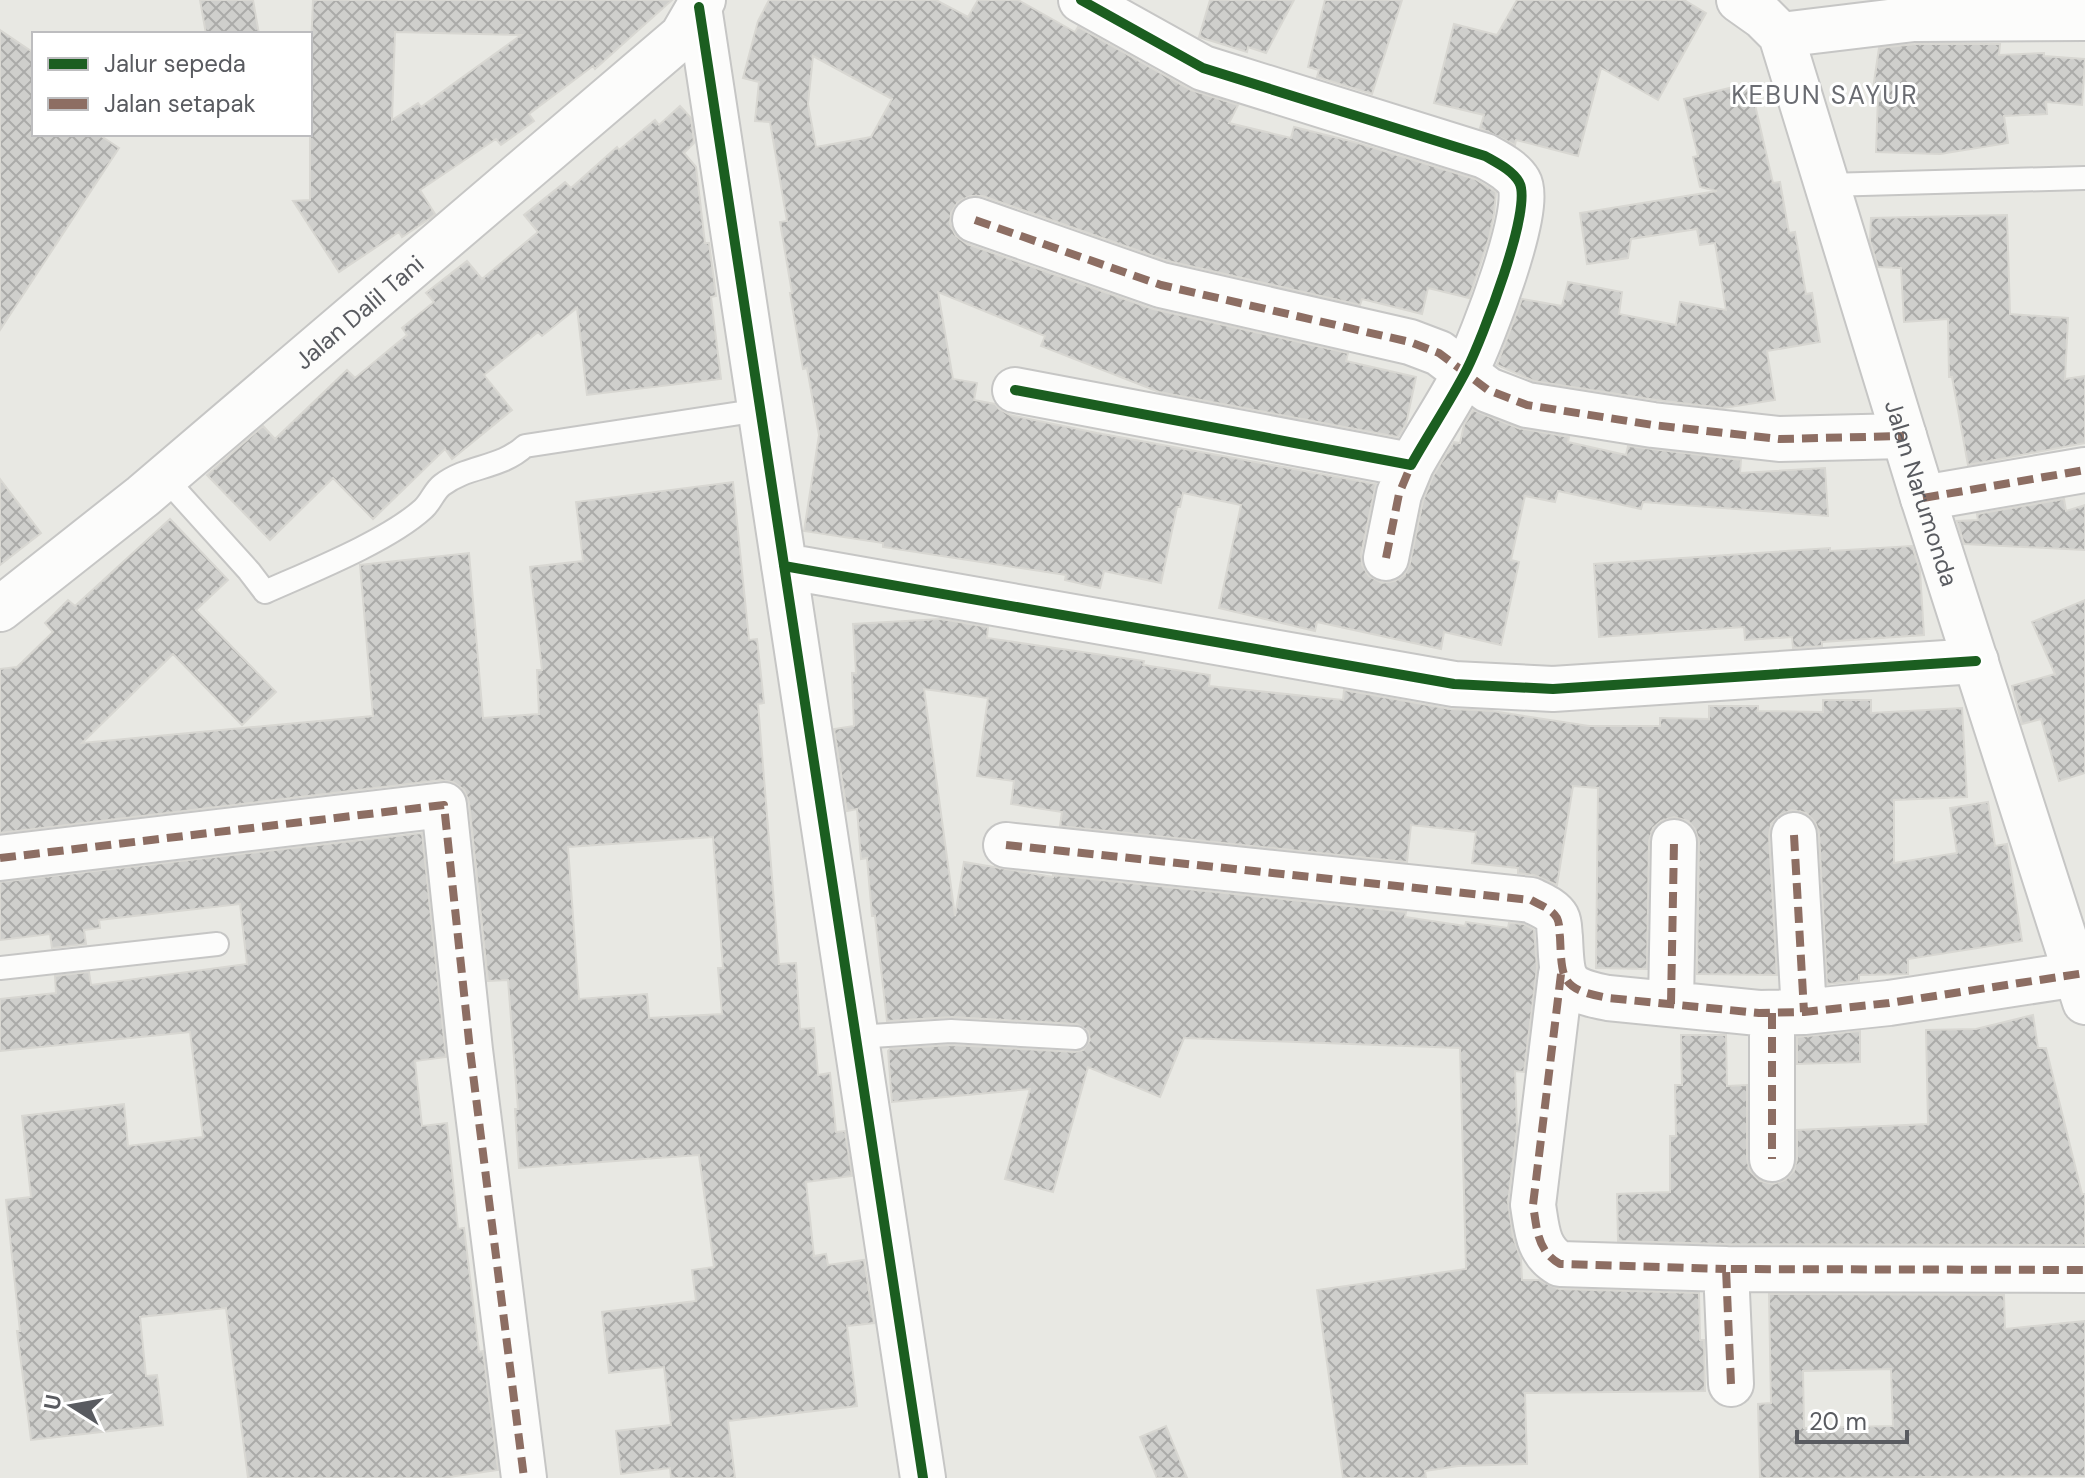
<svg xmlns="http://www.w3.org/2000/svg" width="2085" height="1478" viewBox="0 0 2085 1478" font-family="'DM Sans',sans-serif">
<defs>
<pattern id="building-cross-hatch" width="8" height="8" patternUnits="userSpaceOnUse" patternTransform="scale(2)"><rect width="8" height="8" fill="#cfcfcc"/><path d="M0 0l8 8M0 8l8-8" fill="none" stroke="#ababa9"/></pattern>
</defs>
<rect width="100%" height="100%" fill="#e8e8e3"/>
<path fill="url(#building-cross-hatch)" stroke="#d8d7d2" stroke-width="2" fill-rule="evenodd" d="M200,0h53l6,34h-53z
M313,0h359l-77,69 -2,-3 -64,48 5,7 -33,24 -5,-6 -76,51 15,24 -6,5 -27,18 -3,-5 -60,40 -46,-71 17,-1v-129zM395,32l126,3 -100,72 -3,-4 -26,17z
M769,0h167l32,17 10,-17h40l57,32 3,-5 113,63 47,15 -9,18 62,15 3,-11 64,16 117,36 21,13 -2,22 -5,24 -20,60 -41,-10 -6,26 -60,-15 -2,6 -192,-44 -185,-65h-13l-12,6 -7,11 -1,11 6,12 11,8 186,65 195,44 -2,8 70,16 -10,47 -8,13 -239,-45 -118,-46 4,-10 -107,-44 15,87 24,4 -3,17 21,4 4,5 11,6 87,18 279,51 -15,70 1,11 7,11 13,7 13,-2 10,-7 5,-11 13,-62 10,-25 21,-34 6,1 4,-18 9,-15 45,18 51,9 -1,5 58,13 2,-9 113,14 -1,13 85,-5 3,48 -185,-14 -2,7 -83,-18 -3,11 -30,-6 -14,64 8,2 -18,83 -57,-13 -3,17 -124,-27 -2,9 -96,-23 22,-103 -58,-12 -3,14h-3l-16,76 -57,-12 -4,17 -35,-8 1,-5 -183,-28v-4l-79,-12 15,-96 -12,-67 -4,1 -13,-76h2l-12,-71 7,-1 -17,-99 -15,-1 4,-39 -16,-4 15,-57zM813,56l79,43 -21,38 -55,10 -8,-43z
M1210,0h84l-28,53 -18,-6 -1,5 -48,-15z
M1325,0h77l-30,94 -55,-17 2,-7 -11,-3z
M1517,0h167l22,13 -48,87 -57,-32 -23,88 -62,-16 -1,5 -35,-17 4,-13 -50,-12 20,-79 43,11z
M0,30l34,23v81h64l21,14 -119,182z
M1916,44h84l-1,11 45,-2v3l41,3 -3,46 -36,-3 1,12 -43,2 4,27 -68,11 -64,-2 2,-55 -6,-1 7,-48z
M1750,83l23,100 7,-1 9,51 6,-1 11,62 6,-1 8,49 -53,9 8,49 -52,8 -67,-8 -122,-19 -37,-16 25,-66 40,7 6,-24 54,10 -3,22 57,11 4,-23 46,8 -11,-67 -15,2 -3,-16 -66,10 -3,19 -41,6 -7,-51 137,-22 -17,-4 -7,-30 5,-1 -14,-57z
M680,106l11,12 3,25 -10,10 12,14 9,76h4l7,53 -5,1 10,82 -134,16 -10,-87 -35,28 -4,-4 -54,43 28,35 -60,49 -7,-10 -72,70 -40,-41 -63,62 -63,-65 56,-49 12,13 72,-69 8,8 52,-43 -5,-7 32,-26 -8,-9 41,-32 15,18 56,-47 -14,-17 41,-33 6,6 46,-41 2,3 36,-30 4,5z
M2007,215l3,99 58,4 -3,61 20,-3v67l-117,22 -16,-88h-3l-1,-58 -44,3 -3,-54 -23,-1 -8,-26 1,-23z
M0,479l41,54 -41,32z
M733,482l16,158 8,-1 7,64 -6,1 21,260 17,-1 4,66 14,-1 4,47 12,-2 6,59 9,-1 7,45 -46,6 8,74 12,-2 2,11 36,-5 10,63 -27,3 10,80 -129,15 7,57h-64l-1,-10 -49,6 -5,-43 55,-6 -7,-58 -55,6 -7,-61 94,-11 -4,-31 22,-3 -15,-112 -180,13 -4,-59h3l-10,-129 -20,1 -19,-179 -5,-12 -11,-8 -12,-2 -441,53v-164l17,-2 36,-35 -8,-9 23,-23 7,6 95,-87 58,61 -32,30 80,82 -34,33 -69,-71 -91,89 291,-27 -13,-151 109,-12 14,165 56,-4 -2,-44h5l-12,-103 53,-6 -7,-59zM713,837l10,131h-5l4,46 -73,4 -2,-24 -68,5 -11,-152z
M2064,499l2,12 19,-6v45l-121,-6 -7,-23 21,-1 -1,-6z
M1912,546l8,25 4,64 -102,7v4l-29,2 -1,-11 -47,3 -1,-13 -145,10 -5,-73 236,-16v3z
M2085,600v173l-26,8 -18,-62 -19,5 -10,-38 43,-12 -23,-52z
M941,619l47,8 -1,11 157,23 -1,4 67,10 -1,11 134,14 1,-10 106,19 42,2 97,15h71v-8l49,1v-13h49v5l65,1v-12h48v13l91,-5 5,89 -73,3v63l63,-10 -7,-45 38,-6 7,44 12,-2 15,97 -114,18v15l-49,1v6l-32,3 -8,-151 -4,-11 -9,-9 -14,-3 -12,5 -9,9 -2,12 8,139 -80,-1 2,-132 -4,-13 -7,-8 -14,-4 -13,4 -8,7 -4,13 -2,128 -51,-1 2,-180 -25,-2 -16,99 -23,-10 -16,-2v-5l-46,-5 4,-31 -65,-7 -4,37 -347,-36 2,-14 -51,-8 3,-23 -37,-5 11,-78 -64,-9 31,227 9,-54 89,15v-2l353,37 -1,5 60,9 1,-4 42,6 1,-5 15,1 10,6 3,38 -13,104 -9,-1 2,58 -9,73 5,35 8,22 1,21h17l20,9 140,4 1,47h4l1,51 -180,2 2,71 -69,2 -33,5 1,7h-83l-26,-188 149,-21 -6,-221 -276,-10 -24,59 -72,-30 -35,125 -48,-13 25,-90 -138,13 -4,-51 2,-2 61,-4 124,7 8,-2 7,-10 -2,-9 -11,-7 -125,-7 -65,4 -12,-105h-3l-5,-58 -6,1 -4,-50 -10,2 -13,-82 20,-3 -2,-53h4l-3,-49z
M422,833l24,224 -31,4 7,65 25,-3 11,106 6,-1 15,124 4,-1 15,119 -56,8h-194l-22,-170 -86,9 6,59 11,-1 6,50 -132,15 -14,-109h3l-14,-131 25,-3 -9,-81 102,-12 4,42 75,-9 -13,-105 -190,19v-52l56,-6 -1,-17 34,-4 2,13 156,-21 -7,-60 -141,16 1,8 -16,2 2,14 -34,4 -2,-14 -50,6v-58z
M2033,1015l5,33h8l36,146h3v51l-359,-1 -108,-3 -1,-47 53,-2v-56h6l-1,-51h7l-1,-50h45l1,51 20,-1v74l3,12 10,10 13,3 12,-4 9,-9 3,-12v-29l131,-6 -2,-94 50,-1z
M1860,1031v31l-63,2v-27z
M1769,1294l235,1 1,34 80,-8v155l-325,2 -2,-74 13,-1zM1891,1369l2,57 -89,2 -1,-57z
M1166,1426l21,52h-30l-17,-41z"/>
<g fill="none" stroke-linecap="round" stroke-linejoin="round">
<defs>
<path id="service" d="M1827,185l257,-7
M165,478l84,93 16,21c45,-20 123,-51 158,-83 8,-7 11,-18 19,-24 26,-20 58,-16 83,-39l235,-36
M0,968l217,-24
M856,1037l95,-6 125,7"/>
<path id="minor" d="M699,7l224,1471
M1781,35l133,-16 171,-1
M975,220l186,65 249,57 29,11 49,37 39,15 126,20 126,14 125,-3
M1015,390l396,75c18,-32 39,-63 56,-96 14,-28 67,-162 52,-187 -7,-12 -22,-19 -34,-26l-282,-88 -122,-68
M1923,498l162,-28
M1386,558l13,-64 12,-29
M784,566l670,118 99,5 423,-28
M1794,835l10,177
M1006,845l525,55c9,5 21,9 26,18 3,6 2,13 3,19 2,44 1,52 48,61l151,15 45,-1 85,-9 196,-30
M0,858l444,-53 26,245 54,428
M1561,974l-28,231c4,24 4,46 27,59l166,5
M1671,1004l3,-162
M1772,1013v146
M1731,1384l-5,-115 359,1"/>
<g id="tertiary">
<path id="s1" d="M1739,0l24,17 18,18 142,463 162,504"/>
<path id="s2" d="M0,609l143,-113 539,-460 21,-36"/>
</g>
</defs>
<use href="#service" stroke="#c6c6c5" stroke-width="26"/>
<use href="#minor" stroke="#c6c6c5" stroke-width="48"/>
<use href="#tertiary" stroke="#c6c6c5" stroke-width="48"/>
<use href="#service" stroke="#fcfcfb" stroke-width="22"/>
<use href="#minor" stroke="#fcfcfb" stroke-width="44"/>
<use href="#tertiary" stroke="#fcfcfb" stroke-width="44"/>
<path stroke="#8d6e63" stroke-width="8" stroke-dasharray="16 8" stroke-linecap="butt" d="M975,220l186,65 249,57 29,11 49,37 39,15 126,20 126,14 125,-3
M1923,498l162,-28
M1386,558l13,-64 12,-29
M1794,835l10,177
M1006,845l525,55c9,5 21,9 26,18 3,6 2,13 3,19 2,44 1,52 48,61l151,15 45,-1 85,-9 196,-30
M0,858l444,-53 26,245 54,428
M1561,974l-28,231c4,24 4,46 27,59l166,5
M1671,1004l3,-162
M1772,1013v146
M1731,1384l-5,-115 359,1"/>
<defs>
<path id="cycleway" d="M699,7l224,1471
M1015,390l396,75c18,-32 39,-63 56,-96 14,-28 67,-162 52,-187 -7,-12 -22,-19 -34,-26l-282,-88 -122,-68
M784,566l670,118 99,5 423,-28"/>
</defs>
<use href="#cycleway" stroke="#fff" stroke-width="15"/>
<use href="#cycleway" stroke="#1b5e20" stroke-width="10"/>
</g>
<g text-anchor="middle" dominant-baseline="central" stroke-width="6" stroke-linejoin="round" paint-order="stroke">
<g font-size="24" fill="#595b60" stroke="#fff">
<text stroke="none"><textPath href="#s2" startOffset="466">Jalan Dalil Tani</textPath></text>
<text stroke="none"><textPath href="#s1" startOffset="534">Jalan Narumonda</textPath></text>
</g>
<g font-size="26" letter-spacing="2" fill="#6a6c72" stroke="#fff">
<text x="1825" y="95">KEBUN SAYUR</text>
</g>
</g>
<rect x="32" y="32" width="280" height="104" fill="#ffffff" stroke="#bdbdbf" stroke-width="2"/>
<rect x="48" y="58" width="40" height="12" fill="#1b5e20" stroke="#bdbdbf" stroke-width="2"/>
<text x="104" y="72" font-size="24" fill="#595b60">Jalur sepeda</text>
<rect x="48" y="98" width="40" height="12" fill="#8d6e63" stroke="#bdbdbf" stroke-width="2"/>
<text x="104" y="112" font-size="24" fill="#595b60">Jalan setapak</text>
<g transform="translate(72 1406) rotate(281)" stroke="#ffffff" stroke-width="6" paint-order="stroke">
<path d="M0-6L14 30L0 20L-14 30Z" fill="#595b60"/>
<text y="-12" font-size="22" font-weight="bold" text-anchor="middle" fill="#595b60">U</text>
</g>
<path d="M1797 1430v12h110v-12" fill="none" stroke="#595b60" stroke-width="4"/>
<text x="1809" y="1430" font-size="24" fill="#595b60" stroke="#ffffff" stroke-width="6" paint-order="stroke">20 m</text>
</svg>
